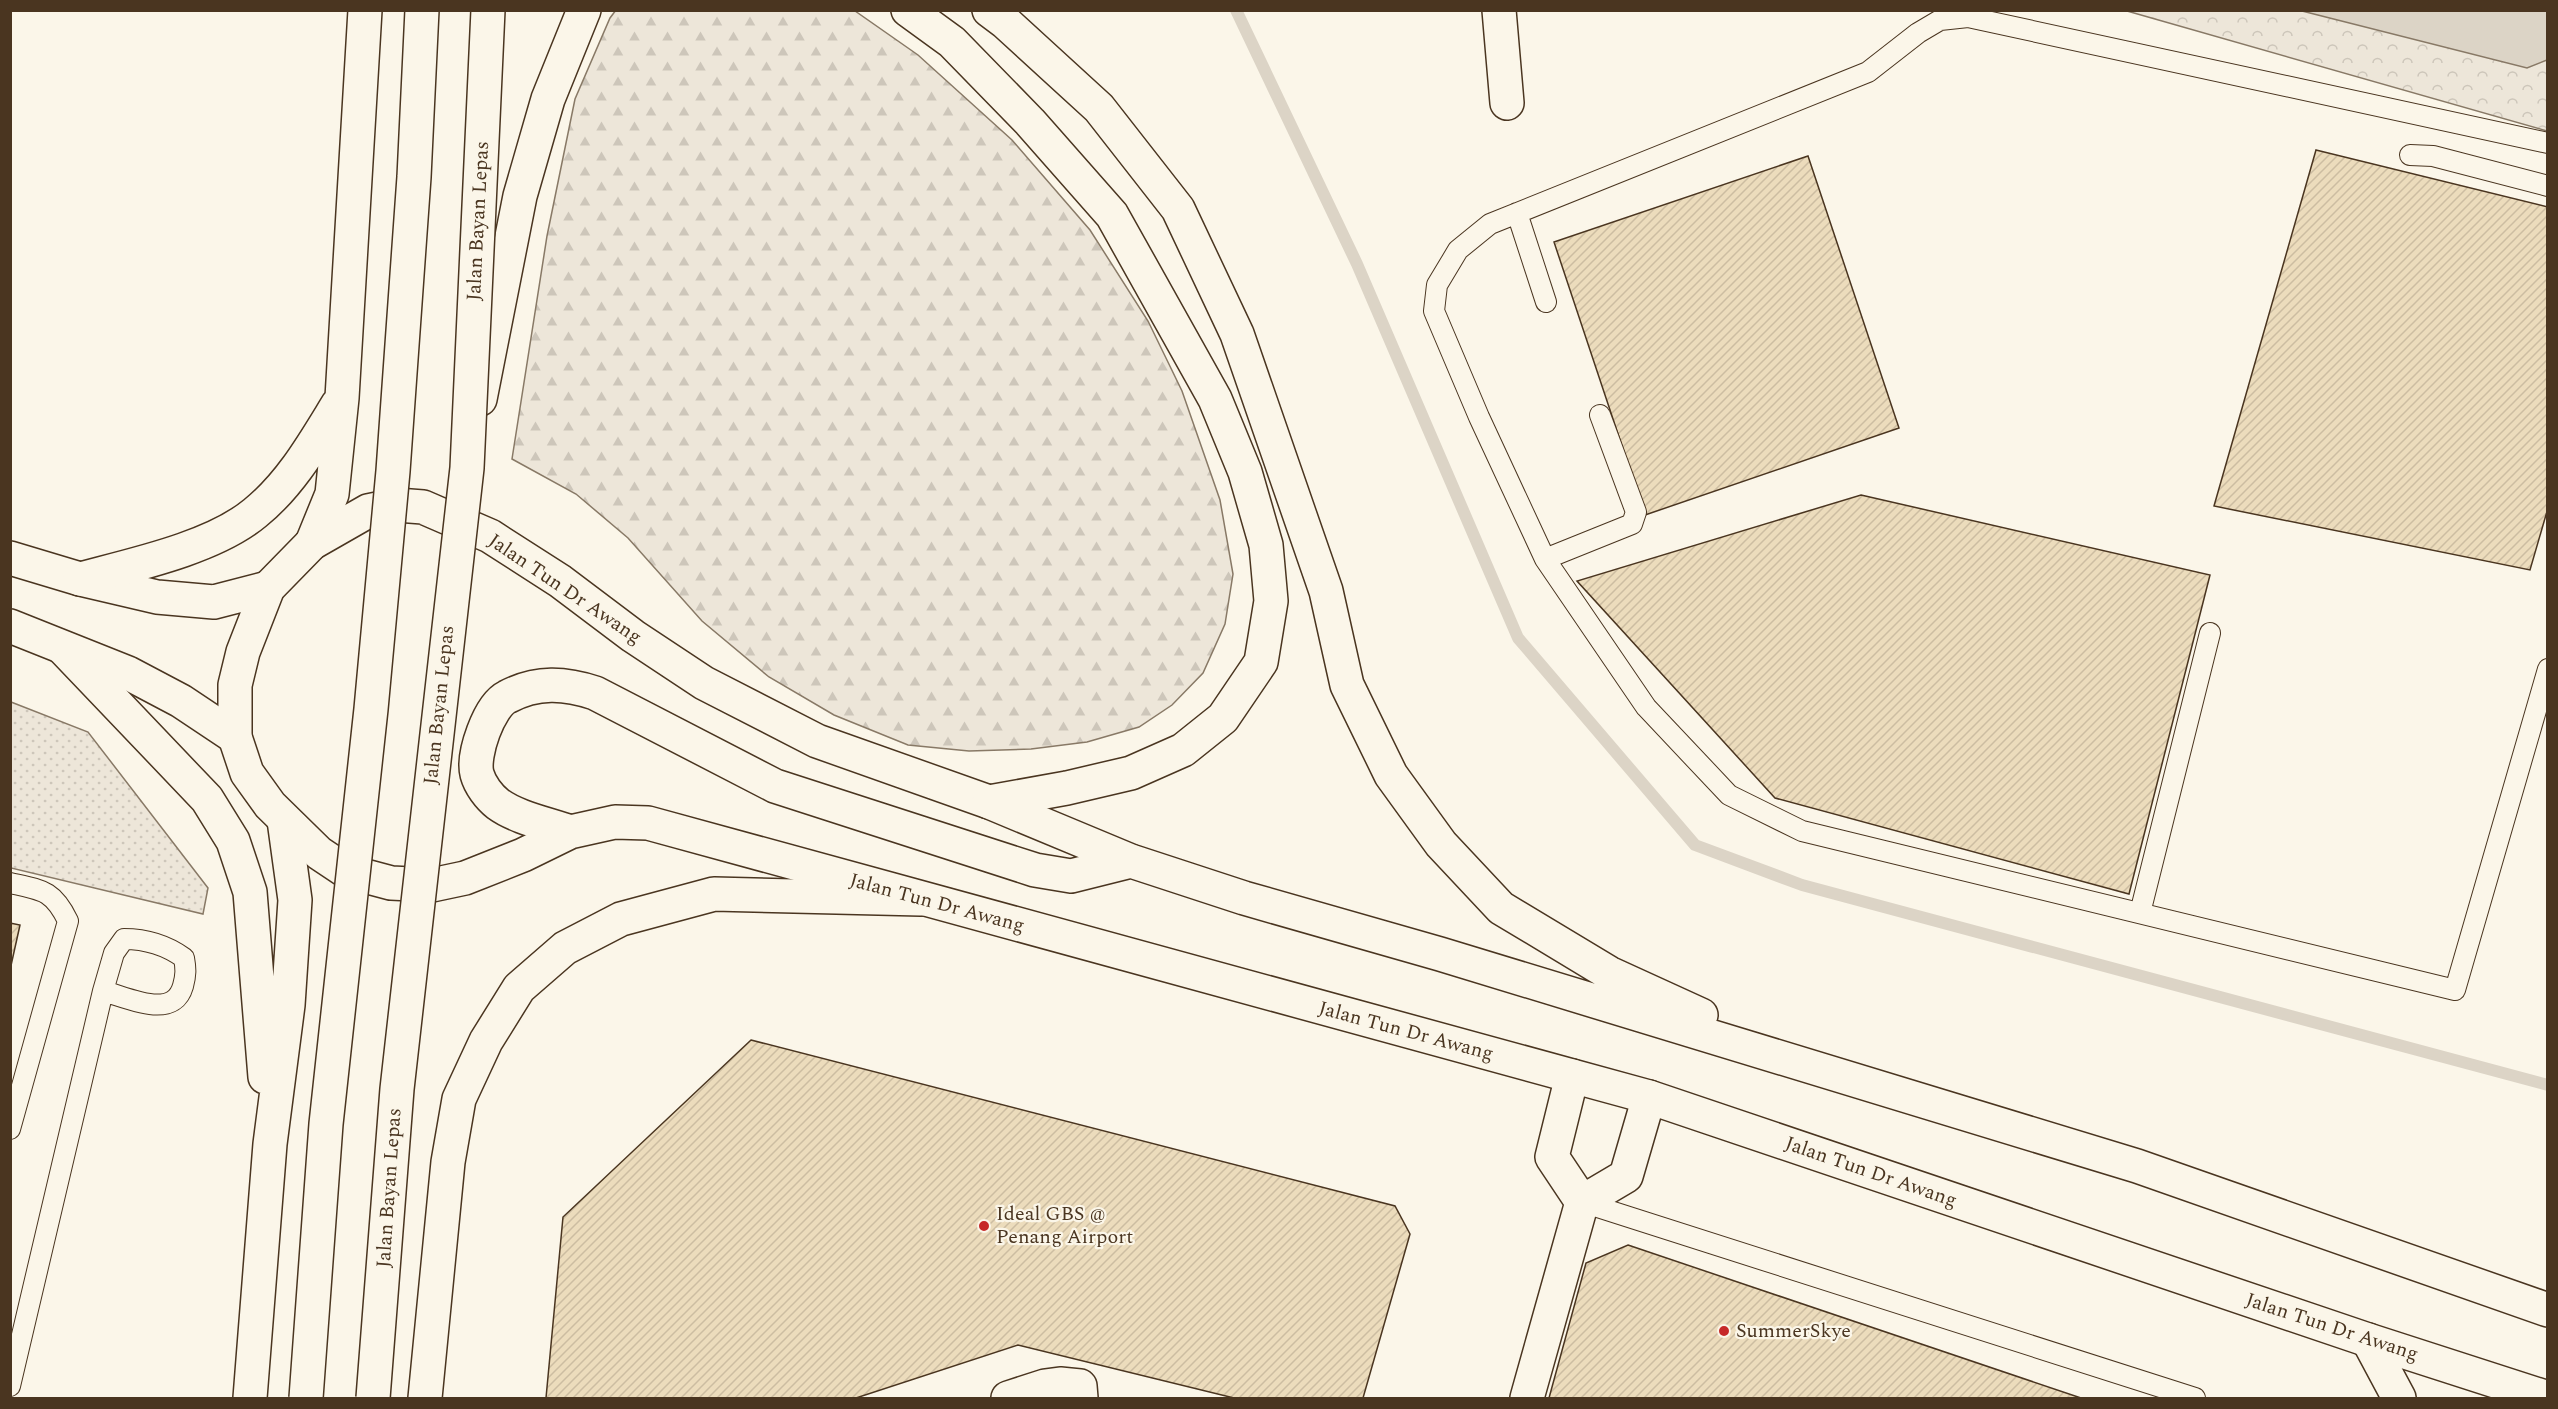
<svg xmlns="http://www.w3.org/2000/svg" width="2558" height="1409" viewBox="0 0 2558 1409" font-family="Spectral,serif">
<defs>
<pattern id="grass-dots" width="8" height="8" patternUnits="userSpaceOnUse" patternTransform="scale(1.5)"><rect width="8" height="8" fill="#ede6d9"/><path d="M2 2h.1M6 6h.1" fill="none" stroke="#cdc6ba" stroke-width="1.8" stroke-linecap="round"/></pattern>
<pattern id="forest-firs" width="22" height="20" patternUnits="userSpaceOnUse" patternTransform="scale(1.5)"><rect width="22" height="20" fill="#ede6d9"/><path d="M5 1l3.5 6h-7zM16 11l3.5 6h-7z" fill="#cdc6ba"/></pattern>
<pattern id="park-crowns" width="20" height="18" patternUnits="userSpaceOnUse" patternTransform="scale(1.5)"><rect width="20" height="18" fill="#ede6d9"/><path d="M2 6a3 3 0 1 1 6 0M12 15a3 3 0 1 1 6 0" fill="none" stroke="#cdc6ba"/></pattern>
<pattern id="building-hatch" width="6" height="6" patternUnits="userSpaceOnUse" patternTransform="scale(1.5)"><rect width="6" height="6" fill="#ecdcbc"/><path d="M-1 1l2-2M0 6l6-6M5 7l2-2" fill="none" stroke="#ccbda1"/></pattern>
</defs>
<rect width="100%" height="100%" fill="#fbf6e9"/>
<path fill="url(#grass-dots)" stroke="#887966" stroke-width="1.5" d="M11,702l77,30 120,156 -5,26 -192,-46z"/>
<path fill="url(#forest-firs)" stroke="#887966" stroke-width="1.5" d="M616,10l239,1 63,44 94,85 78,90 58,91 34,70 38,109 13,74 -8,50 -22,49 -31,32 -33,22 -52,15 -56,7 -62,2 -61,-6 -74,-30 -65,-38 -67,-56 -74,-83 -52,-44 -64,-35 35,-223 28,-137 35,-81z"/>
<path fill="url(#park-crowns)" stroke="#887966" stroke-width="1.5" d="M2127,11h420v120z"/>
<path fill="#dcd4c6" stroke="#887966" stroke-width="1.5" d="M2302,11h245v49l-20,8z"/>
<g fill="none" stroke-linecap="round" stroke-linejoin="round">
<path stroke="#dcd4c6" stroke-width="12" d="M1236,10l121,254 161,374 177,207 107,40 746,200"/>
</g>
<path fill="url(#building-hatch)" stroke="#4a3520" stroke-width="1.5" d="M2316,150l232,57v301l-18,62 -316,-64z
M1808,156l91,272 -254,87 -91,-273z
M1861,495l349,80 -81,319 -354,-96 -198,-217z
M10,923l10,2 -10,45z
M751,1040l644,166 15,28 -47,164h-129l-216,-53 -162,53h-310l17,-181z
M1628,1245l453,153h-532l37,-135z"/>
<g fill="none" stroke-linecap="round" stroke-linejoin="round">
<defs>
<path id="service" d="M2548,143l-580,-126 -28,3 -22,13 -50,39 -378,152 -32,26 -21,35 -3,26 45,106 66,142 101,148 83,88 73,36 653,159 93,-321
M2410,155l23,1 115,30
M1517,213l29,89
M1545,559l87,-35 4,-12 -36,-97
M10,883c32,7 43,7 58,38l-58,208
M2140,913l70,-280
M1582,1202l613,196
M10,1386l93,-395 11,-38 10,-14c22,0 42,6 60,19 2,11 2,17 -1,28 -10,35 -56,11 -80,5"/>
<path id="minor" d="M1499,10l8,93
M1572,1076l-20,81 30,45
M2368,1340l31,58
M1008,1398l37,-12 15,-2 20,2 1,12
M1527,1398l55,-196 44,-26 23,-79"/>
<path id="tertiary" d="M10,558l70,21 77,18 57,5 54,-14
M10,626l118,47 53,28 54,36"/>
<path id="primary" d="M989,10l16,12 94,86 79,101 59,125 89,257 21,94 44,90 50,69 60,64 108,65 92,42
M570,832c-22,-8 -53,-14 -72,-28 -9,-7 -18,-19 -21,-30 -5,-19 12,-68 30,-77 30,-16 58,-14 88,-4l180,93 260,84 36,6 60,-15
M2548,1310l-411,-144 -697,-212 -196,-56 -113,-37 -142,-59 -172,-61 -113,-58 -71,-47 -73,-55 -70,-45 -67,-29 -26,-2 -29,6 -56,32 -44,45 -25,64 -8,33v52l12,36 23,32 49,48 27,18 45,12 41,2 33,-7 58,-23 47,-23 45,-10 33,1 1001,274 719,243 180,58"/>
<path id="trunk" d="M908,10l44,32 78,80 82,93 103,184 30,73 21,73 5,56 -10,61 -38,56 -40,32 -52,23 -64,15 -78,14
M480,399l40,-203 28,-97 36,-89
M312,543l20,-49 10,-96 23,-388
M80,579c53,-14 133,-31 175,-66 36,-29 59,-70 83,-109
M63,648l144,151 26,42 17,51 15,185
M250,1398l20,-254 18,-139 7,-105 -11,-80
M425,1398l23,-236 11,-63 27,-58 33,-53 46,-40 56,-29 93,-25 207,5"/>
</defs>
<use href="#service" stroke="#4a3520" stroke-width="22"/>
<use href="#minor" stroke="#4a3520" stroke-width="36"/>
<use href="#tertiary" stroke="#4a3520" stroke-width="36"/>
<use href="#primary" stroke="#4a3520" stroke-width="36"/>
<use href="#trunk" stroke="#4a3520" stroke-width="36"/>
<use href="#service" stroke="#fbf6e9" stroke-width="20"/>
<use href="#minor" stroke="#fbf6e9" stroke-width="33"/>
<use href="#tertiary" stroke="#fbf6e9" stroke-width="33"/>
<use href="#primary" stroke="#fbf6e9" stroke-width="33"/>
<use href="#trunk" stroke="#fbf6e9" stroke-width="33"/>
<defs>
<path id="trunk-bridge" d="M306,1398l20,-274 45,-415 22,-238 21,-294 8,-167
M373,1398l24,-309 70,-621 21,-458"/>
</defs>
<use href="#trunk-bridge" stroke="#4a3520" stroke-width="36" stroke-linecap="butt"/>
<use href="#trunk-bridge" stroke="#fbf6e9" stroke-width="33"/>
</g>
<g fill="#c62828" stroke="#fbf6e9" stroke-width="2">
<circle cx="984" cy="1226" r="6"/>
<circle cx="1724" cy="1331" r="6"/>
</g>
<g text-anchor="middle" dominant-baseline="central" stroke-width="4.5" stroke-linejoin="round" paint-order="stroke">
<g font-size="20" fill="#4a3520" stroke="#fbf6e9">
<text transform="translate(478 221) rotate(-87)">Jalan Bayan Lepas</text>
<text transform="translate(565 589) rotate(34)">Jalan Tun Dr Awang</text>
<text transform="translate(439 705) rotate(-84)">Jalan Bayan Lepas</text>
<text transform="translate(937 903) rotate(15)">Jalan Tun Dr Awang</text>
<text transform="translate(1406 1031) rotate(15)">Jalan Tun Dr Awang</text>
<text transform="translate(1871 1172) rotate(19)">Jalan Tun Dr Awang</text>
<text transform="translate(389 1188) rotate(-86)">Jalan Bayan Lepas</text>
<text transform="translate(2332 1327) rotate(18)">Jalan Tun Dr Awang</text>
</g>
<g font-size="20" fill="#4a3520" stroke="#fbf6e9" text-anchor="start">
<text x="996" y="1214">Ideal GBS @<tspan x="996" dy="23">Penang Airport</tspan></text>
<text x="1736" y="1331">SummerSkye</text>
</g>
</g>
<rect width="2558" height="1409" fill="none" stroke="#4a3520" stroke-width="24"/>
</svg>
